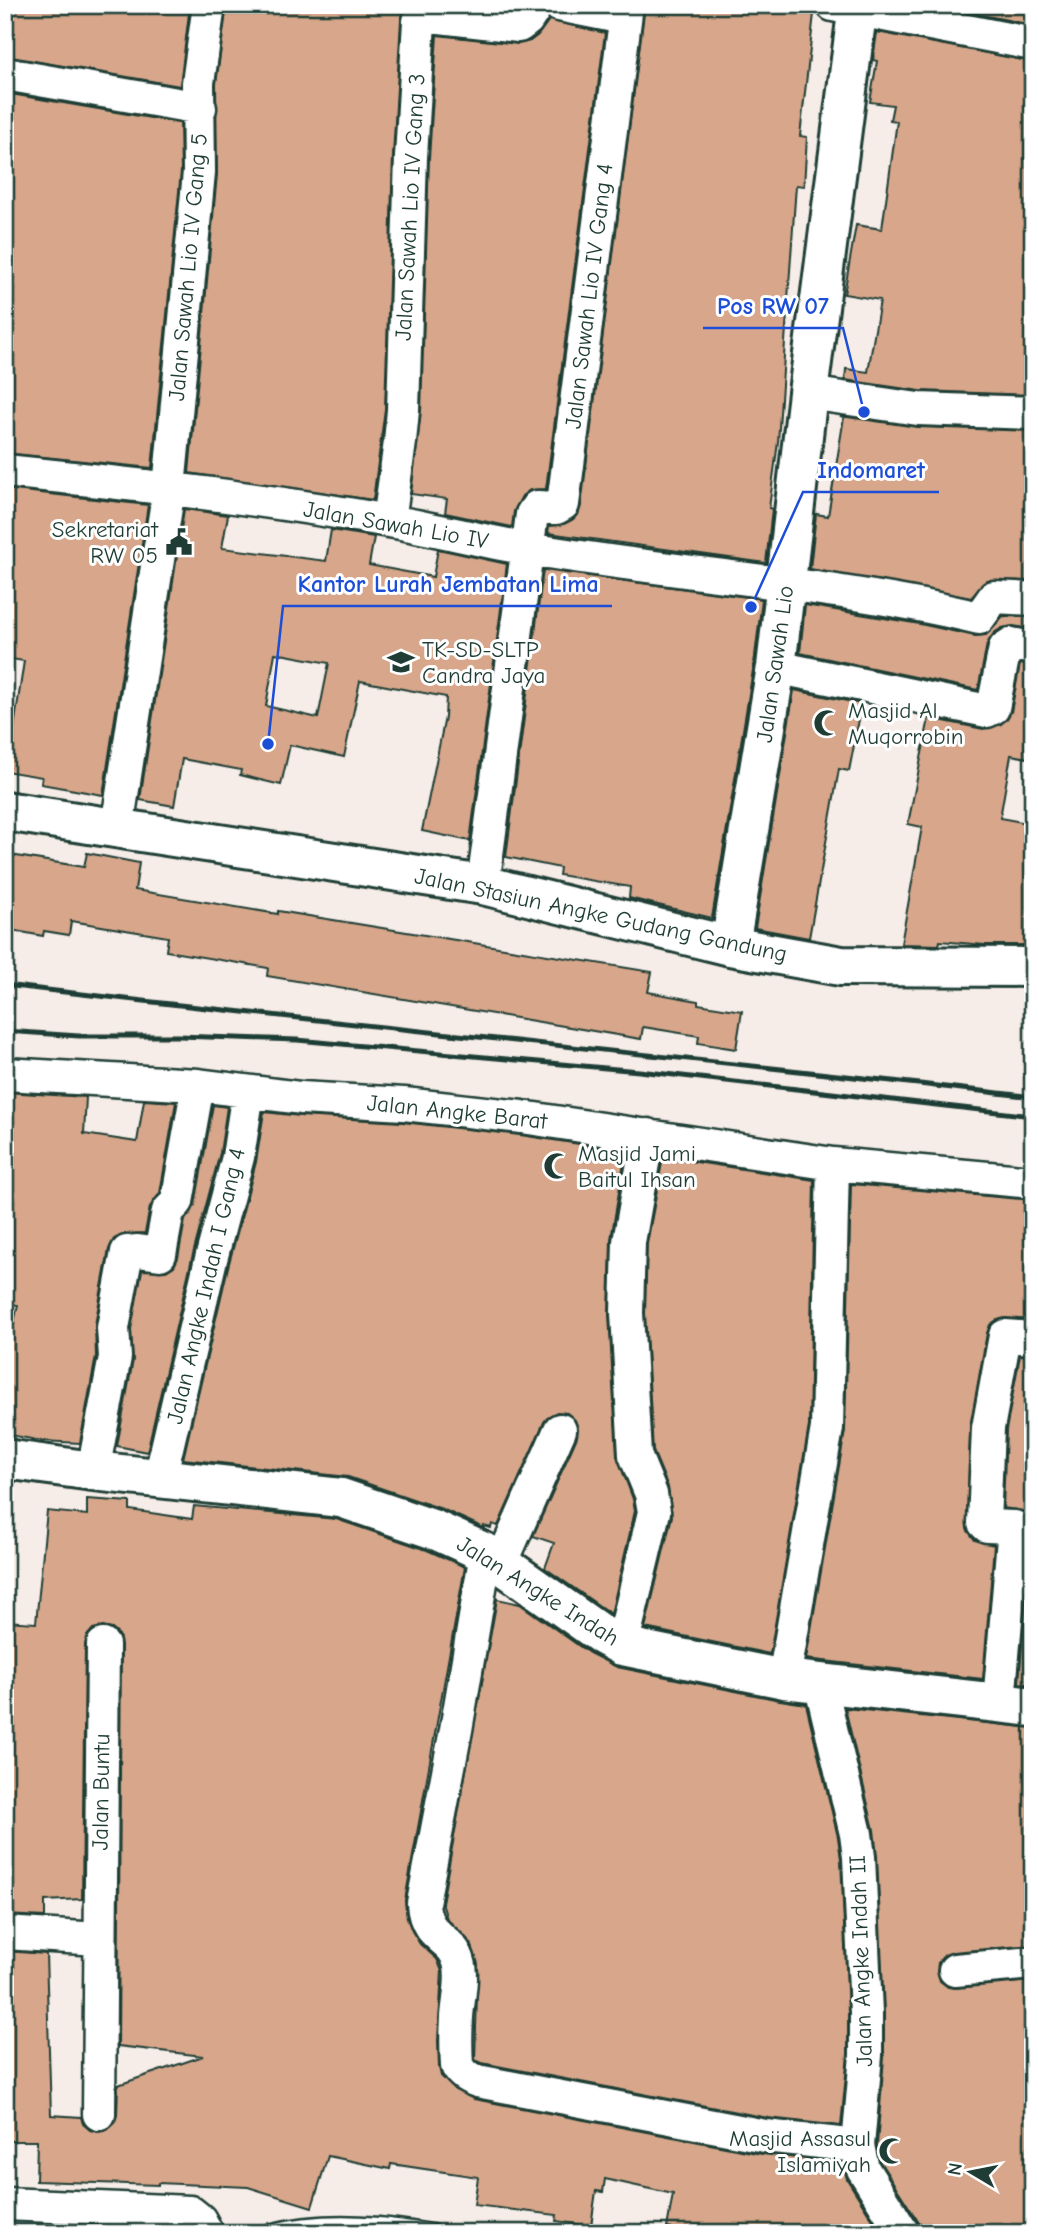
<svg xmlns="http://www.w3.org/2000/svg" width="1038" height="2238" viewBox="0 0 1038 2238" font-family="'Comic Neue',sans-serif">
<rect width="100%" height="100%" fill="#f7ede8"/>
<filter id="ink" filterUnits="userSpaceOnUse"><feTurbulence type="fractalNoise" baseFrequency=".0143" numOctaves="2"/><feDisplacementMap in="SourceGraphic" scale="14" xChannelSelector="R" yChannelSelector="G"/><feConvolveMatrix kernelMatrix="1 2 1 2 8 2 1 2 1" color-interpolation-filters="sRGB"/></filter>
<g filter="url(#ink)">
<path fill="#d8a78b" stroke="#1f3d34" stroke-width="2" fill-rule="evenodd" d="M5,5h185l-10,81 -175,-30z
M227,5h183l-6,6 -3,9 -8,136 -8,253 -12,91 -184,-27 28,-299 -1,-90z
M645,5h170l-15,131 7,1 -3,49 -8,-1 -18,257 -9,66 3,1 -6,54 -218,-30 1,-7 15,-2 8,-4 6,-5 3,-9z
M930,5h103v20z
M549,20l56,13 -59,456 -16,1 -8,6 -8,15 -2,16 -67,-14 2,-14 -36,-5 10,-83 8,-253 8,-123 81,9 12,-3 8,-6z
M877,32l156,30v333l-113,-4 -75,-11 1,-11 22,3 12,-72 -36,-6 12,-69 26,4 15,-108 -7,-1 3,-15 -23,-3 7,-41 -4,-1z
M5,93l175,30 1,48 -29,297 -147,-15z
M840,416l77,11 116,4v150l-46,-1 -16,18 -161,-29 6,-55 12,2 16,-99z
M5,489l143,16 -45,290 -62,-11 1,-7 -37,-6v-44l9,1 10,-67 -19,-3z
M184,509l44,6 -6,33 104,13 5,-31 43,7 -5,28 64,12 5,-28 69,15 -37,277 -48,-10 23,-114 1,-20 -86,-16 -16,76 -54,-12 -9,40 -41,-10 1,-5 -59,-11 -8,47 -34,-6zM275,653l54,10 -11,55 -52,-12z
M543,570l219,29 -8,65 -42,254 -83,-20 1,-11 -71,-12 1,-7 -54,-11z
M805,605l115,19 55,12 11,-1 17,-19 30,1v12l-20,-3 -11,2 -8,5 -7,11 -9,46 -178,-37z
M1020,664l13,2v93l-22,-4 -11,63 33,6v121h-48l-45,-4 -1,4 -38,-1 21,-117 -14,-3 21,-106 54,11 18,-5 10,-12z
M794,690l68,14 -13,67 -10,-2 -30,169 -54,-10z
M87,853l52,10 -4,27 143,24v-3l374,61 -4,20 50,9v3l44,7 -6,38 -38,-6 1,-7 -56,-9 -2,12 -374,-63 1,-8 -102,-17 2,-14 -97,-16 -2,14 -25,-4 -1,5 -38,-7v-45l5,-29 74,12z
M5,1092l81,5 -2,37 53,8 7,-42 32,2 -16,91 -10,14 -5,26 -20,1 -11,5 -5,10 -14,76 1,31 -16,87 -38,-2 -37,-7v-73l13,-56 -13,-2z
M213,1105l14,2 -7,46 -28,105 -45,194 -30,-6 16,-86 -2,-31 11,-59 24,1 8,-5 4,-8 7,-38 10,-15z
M264,1112l36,4 102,6 118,13 106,16 -15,88 -2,75 8,142 16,43 2,12 -24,103 -66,-46 9,-25 -21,-7 44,-99 1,-8 -3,-9 -8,-7 -10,-1 -8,4 -5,6 -46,104 -6,-2 -1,4 -7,-2v2l-42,-19 -94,-32 -165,-18 45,-192 28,-105z
M663,1157l151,23 -5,246 -39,228 -125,-26 27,-112 -4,-29 -15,-36 -8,-138 2,-69z
M851,1184l182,16v120l-27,-2 -9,2 -7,5 -3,8 -17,94 -3,102 8,11 19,5 -11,134 -177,-20 39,-228z
M1020,1355l13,1v165l-10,-10 -20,-3 3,-78z
M87,1499l43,3v8l62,9 2,-13 142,13 91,31 38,17 -60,333 2,18 5,13 8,13 17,15 5,12 -4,70 1,26 2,9 14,14 19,9 288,55 81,9 4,16 34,54h-186l-28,-5 6,-34 -68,-15 -2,13 -7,-1 -5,35 -35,-5 1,-6 -83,-10 4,-28 -87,-13 -1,5 -62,-13 -16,51 -64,-20 -90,-4v2l-122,-4 1,-40h-32v-190l41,3 5,161 30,2 2,7 7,6 8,2 9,-2 7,-6 3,-9 1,-30 85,-29 -85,-10 3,-401 -2,-10 -7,-6 -10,-2 -9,2 -6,7 -2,9 -3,254 -37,2v16l-40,-2v-294l31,2 11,-112 40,4z
M1027,1585h6v100l-14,-2z
M497,1599l23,5 69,49 28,14 163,33 26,4 32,133 3,22 7,154v41l-7,72 -73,-8 -286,-55 -7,-3 3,-96 -7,-21 -24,-24 -5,-16z
M845,1708l188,20v217l-80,7 -9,3 -6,8 -1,8 3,10 8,6 8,1 77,-7v252h-112l-2,-10 -39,-61 -3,-17 7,-88v-44l-7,-157 -3,-26z"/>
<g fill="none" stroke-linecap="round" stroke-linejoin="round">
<defs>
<path id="lane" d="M269,2233c54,-14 109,-9 163,0"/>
<path id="street" d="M559,5l65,13
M833,5l200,39
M5,74l195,34
M808,393l110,16 115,4
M5,471c128,13 257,27 384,50 47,8 93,20 140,28 149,25 302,34 450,69l15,-21 39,2
M389,521l11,-79 3,-32 8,-253 8,-136 12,-5 88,10 8,-6 10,-15
M776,667l211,44 6,-3 12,-60 6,-4 22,4
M117,828l52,-340 30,-316 -1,-89 11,-78
M483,885l49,-371 5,-7 19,1 7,-4 64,-499
M5,1074l193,11 103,13 103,6 118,13 311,47 200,18
M93,1471l22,-114 -2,-29 14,-76 11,-1 22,3 8,-43 9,-9 21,-117
M160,1478l50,-215 28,-106 10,-65
M486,1553l-30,177 -33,173c2,36 29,33 36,59 5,16 -1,38 -2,55 -1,16 -1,33 0,49 5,9 11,11 20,15l288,55 93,10
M501,1564l59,-134
M622,1646l32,-134 -3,-18 -16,-39 -8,-142 2,-71 19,-107
M784,1679l43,-251 6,-264
M820,1682l36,152 3,23 7,156v42l-8,91 5,23 40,64
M999,1702l15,-175 -27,-1 -3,-3 4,-95 17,-92 28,2
M5,1933l94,6
M955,1970l78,-7
M99,2114l4,-469
M5,2204l185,8 10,8 7,13"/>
<path id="secondary" d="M5,811l478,74 247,61 111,20 192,1
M730,946l46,-279 32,-274 50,-388
M5,1459l88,12 248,27 94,32 51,23 116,82 20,11 162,33 249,28"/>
</defs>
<use href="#lane" stroke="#1f3d34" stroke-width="21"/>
<use href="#street" stroke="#1f3d34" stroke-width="37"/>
<use href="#secondary" stroke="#1f3d34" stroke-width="44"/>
<use href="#lane" stroke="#fff" stroke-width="16"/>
<use href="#street" stroke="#fff" stroke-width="32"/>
<use href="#secondary" stroke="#fff" stroke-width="38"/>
<path stroke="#1f3d34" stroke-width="5" d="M5,985c342,41 686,72 1028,112
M5,1031l74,5h100l118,4 342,31 394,45"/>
</g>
</g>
<defs>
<symbol id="civic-bare" viewBox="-9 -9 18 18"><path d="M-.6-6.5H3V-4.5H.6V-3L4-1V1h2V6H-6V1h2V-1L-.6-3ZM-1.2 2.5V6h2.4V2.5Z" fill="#1f3d34" stroke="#fff" stroke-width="2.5" paint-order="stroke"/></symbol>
<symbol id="school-bare" viewBox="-9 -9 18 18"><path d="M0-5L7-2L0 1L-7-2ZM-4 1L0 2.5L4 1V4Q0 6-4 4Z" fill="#1f3d34" stroke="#fff" stroke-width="2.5" paint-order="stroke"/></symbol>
<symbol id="mosque-bare" viewBox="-9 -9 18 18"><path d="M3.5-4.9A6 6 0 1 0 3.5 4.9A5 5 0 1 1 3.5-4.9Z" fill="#1f3d34" stroke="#fff" stroke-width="2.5" paint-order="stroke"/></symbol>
</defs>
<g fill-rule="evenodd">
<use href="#civic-bare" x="160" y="523" width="38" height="38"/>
<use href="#school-bare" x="382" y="643" width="38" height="38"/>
<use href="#mosque-bare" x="808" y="704" width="38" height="38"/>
<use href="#mosque-bare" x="538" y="1147" width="38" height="38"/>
<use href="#mosque-bare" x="873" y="2132" width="38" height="38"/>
</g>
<g text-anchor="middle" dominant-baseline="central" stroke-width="6" stroke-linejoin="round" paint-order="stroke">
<g font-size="23" fill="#1f3d34" stroke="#fff">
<text transform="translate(410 207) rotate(-87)">Jalan Sawah Lio IV Gang 3</text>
<text transform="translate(188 267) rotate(-85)">Jalan Sawah Lio IV Gang 5</text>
<text transform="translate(589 296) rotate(-83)">Jalan Sawah Lio IV Gang 4</text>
<text transform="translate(396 525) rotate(10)">Jalan Sawah Lio IV</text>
<text transform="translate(775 664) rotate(-82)">Jalan Sawah Lio</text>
<text transform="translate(601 915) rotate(12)">Jalan Stasiun Angke Gudang Gandung</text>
<text transform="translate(457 1112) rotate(6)">Jalan Angke Barat</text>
<text transform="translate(206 1286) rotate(-77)">Jalan Angke Indah I Gang 4</text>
<text transform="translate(538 1591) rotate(32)">Jalan Angke Indah</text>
<text transform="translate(101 1792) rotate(-89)">Jalan Buntu</text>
<text transform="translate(861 1961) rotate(-92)">Jalan Angke Indah II</text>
</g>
<g font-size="23" fill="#1f3d34" stroke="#fff" text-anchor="start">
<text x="158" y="529" text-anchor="end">Sekretariat<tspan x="158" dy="26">RW 05</tspan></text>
<text x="422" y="649">TK-SD-SLTP<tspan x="422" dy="26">Candra Jaya</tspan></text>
<text x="848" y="710">Masjid Al<tspan x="848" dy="26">Muqorrobin</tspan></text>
<text x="578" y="1153">Masjid Jami<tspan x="578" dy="26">Baitul Ihsan</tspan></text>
<text x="871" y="2138" text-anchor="end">Masjid Assasul<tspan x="871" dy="26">Islamiyah</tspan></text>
</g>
</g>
<path fill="none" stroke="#1d4ed8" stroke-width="2.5" d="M864 412L843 328H703M751 607L803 492H939M268 744L283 606H612"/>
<g fill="#1d4ed8" stroke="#fff" stroke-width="2.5">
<circle cx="864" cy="412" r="7"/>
<circle cx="751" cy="607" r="7"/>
<circle cx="268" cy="744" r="7"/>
</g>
<g font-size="24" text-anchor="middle" font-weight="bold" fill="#1d4ed8" stroke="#fff" stroke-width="6" stroke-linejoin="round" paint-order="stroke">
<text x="773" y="314">Pos RW 07</text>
<text x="871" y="478">Indomaret</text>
<text x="448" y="592">Kantor Lurah Jembatan Lima</text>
</g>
<rect width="1038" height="2238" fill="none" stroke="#fff" stroke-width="28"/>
<rect x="14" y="14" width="1010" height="2210" fill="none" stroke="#1f3d34" stroke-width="2.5" filter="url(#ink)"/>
<g transform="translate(971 2172) rotate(280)" stroke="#ffffff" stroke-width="5" paint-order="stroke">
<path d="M0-5L12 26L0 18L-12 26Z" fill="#1f3d34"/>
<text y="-10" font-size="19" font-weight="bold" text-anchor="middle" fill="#1f3d34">N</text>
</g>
</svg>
